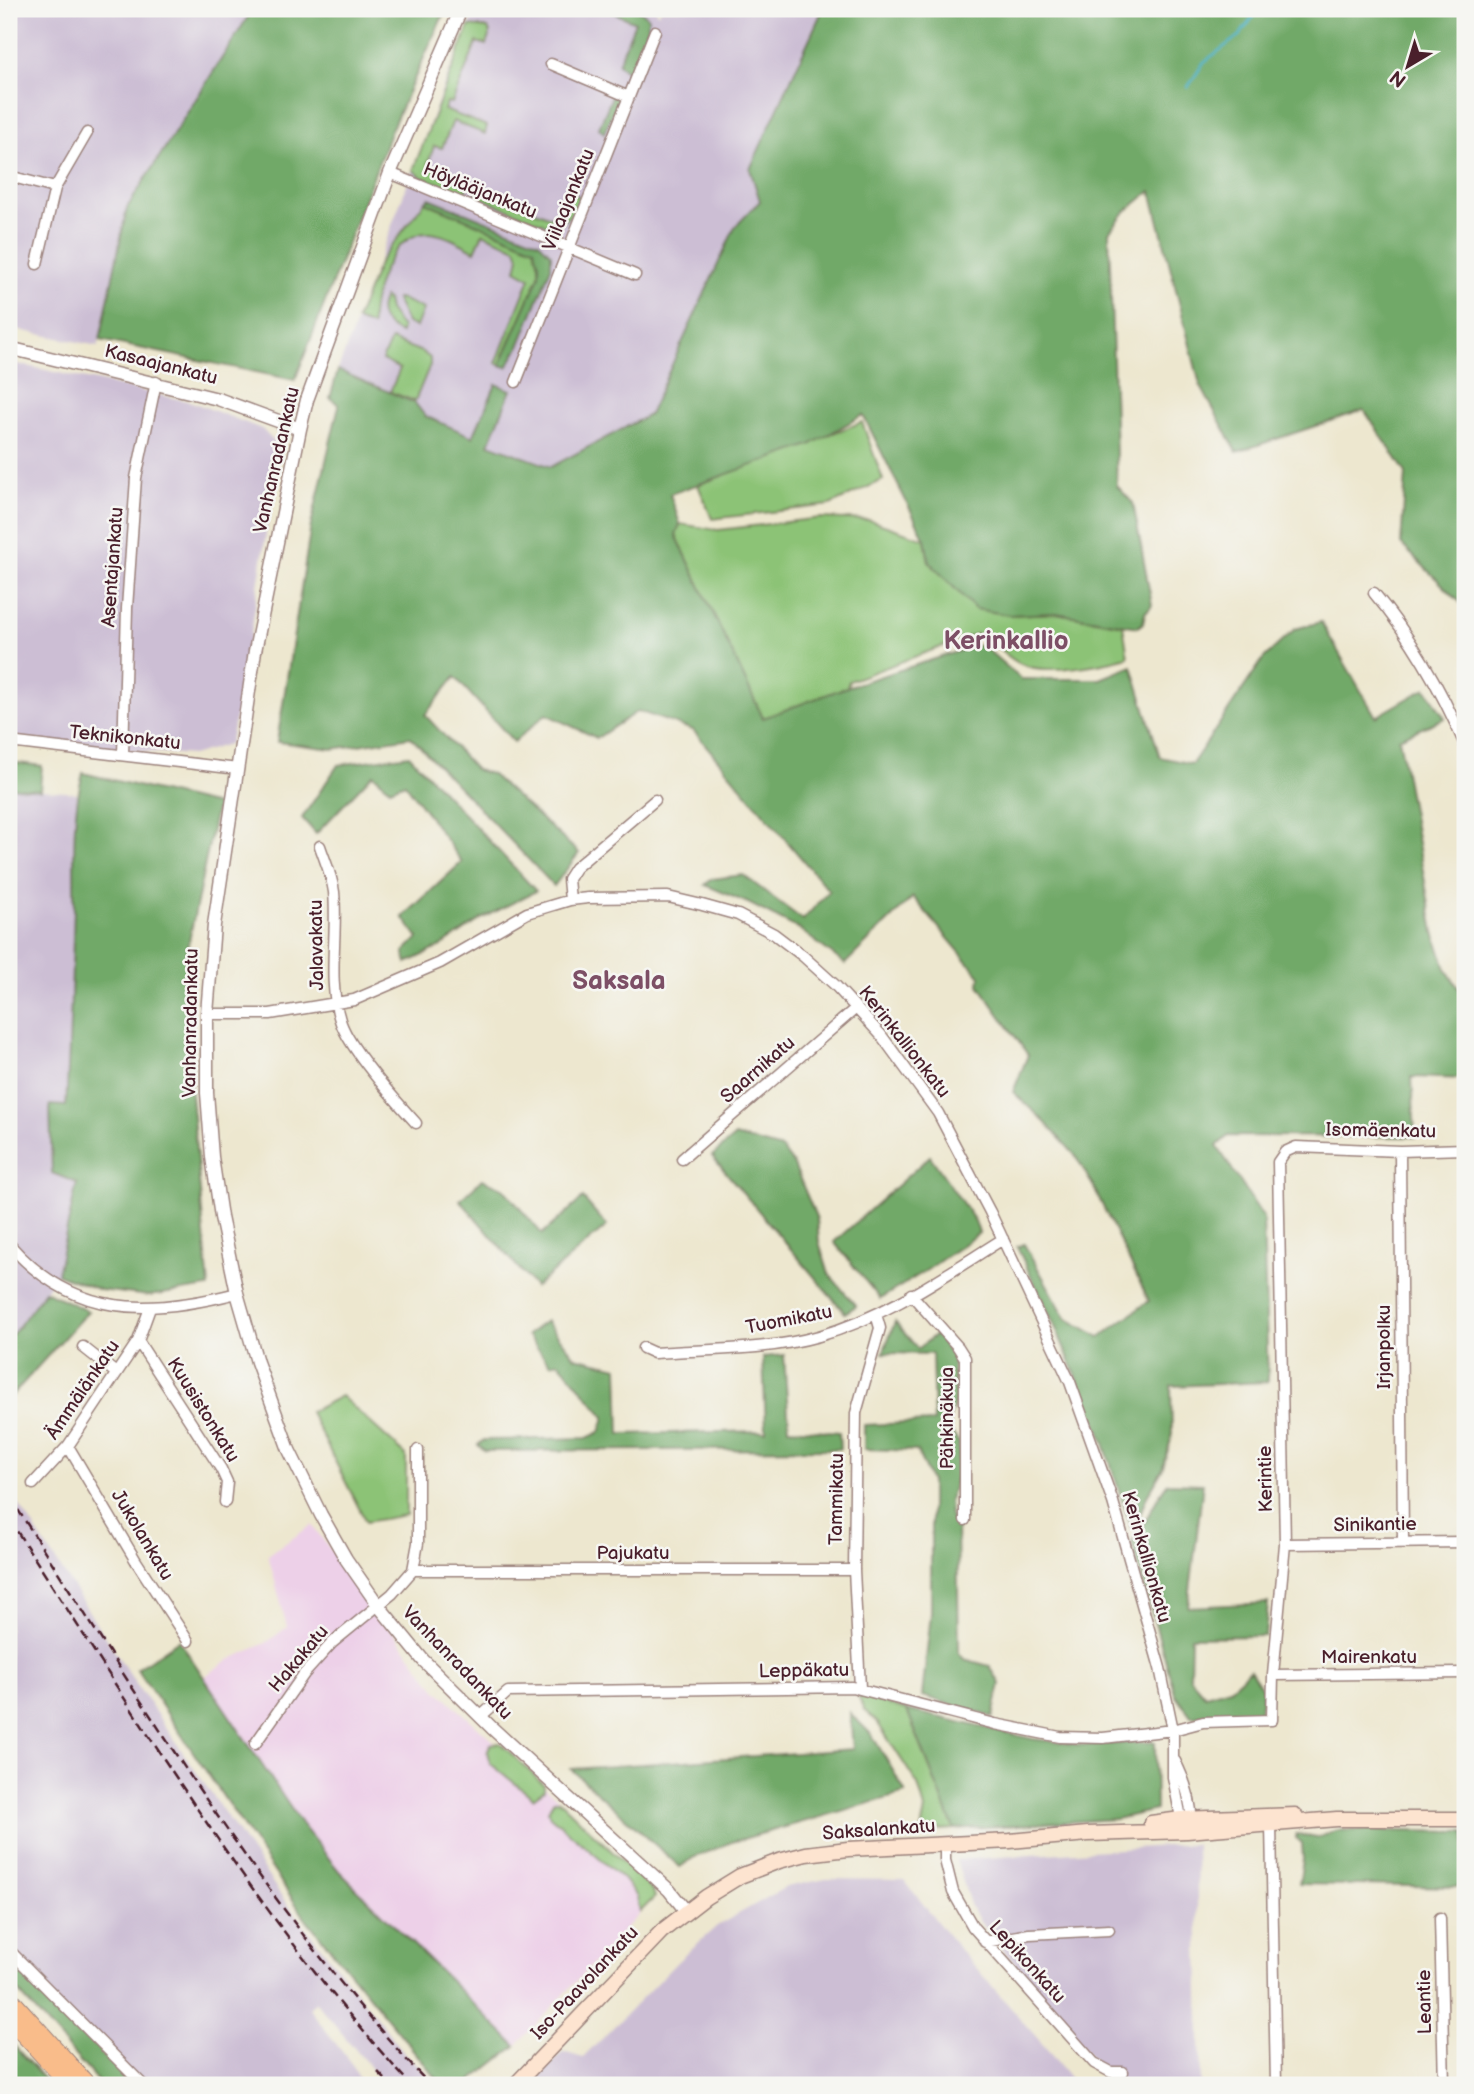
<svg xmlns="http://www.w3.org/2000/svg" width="1474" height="2094" viewBox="0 0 1474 2094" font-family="'Balsamiq Sans',sans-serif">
<rect width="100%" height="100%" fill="#f6f6f2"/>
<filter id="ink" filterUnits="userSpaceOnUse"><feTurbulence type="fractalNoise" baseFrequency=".0143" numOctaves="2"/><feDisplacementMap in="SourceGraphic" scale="14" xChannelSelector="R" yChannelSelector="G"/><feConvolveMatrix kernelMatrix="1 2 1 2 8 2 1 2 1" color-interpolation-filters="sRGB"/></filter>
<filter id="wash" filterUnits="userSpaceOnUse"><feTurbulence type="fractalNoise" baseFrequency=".00686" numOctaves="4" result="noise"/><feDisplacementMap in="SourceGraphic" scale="28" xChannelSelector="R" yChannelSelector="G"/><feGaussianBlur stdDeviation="1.57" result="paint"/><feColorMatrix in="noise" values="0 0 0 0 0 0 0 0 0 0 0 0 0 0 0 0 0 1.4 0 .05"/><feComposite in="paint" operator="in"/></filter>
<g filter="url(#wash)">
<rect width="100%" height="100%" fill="#ede7cf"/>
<path fill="#edd0e8" d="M312,1525l124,164 123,111 94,91 2,6 -139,149 -177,-175 -37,-46 -98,-148 23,-16 39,-18 21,-16 -19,-72z"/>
<path fill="#ccbed4" d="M9,9h244l-126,199 -29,138 -89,-18z
M476,9h180l2,5 3,-5h162l-73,160 10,32 -25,26 -86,188 -98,52 -62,-23 21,-54 -14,-5 -23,53 -48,-22 -10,-13 -77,-33 108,-290z
M9,362l183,40 70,27 17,18 -35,233 -15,64 -37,11 -108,-8 -75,-11z
M9,787l68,6 -6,212 -5,102 -16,-1 2,67 25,9 -20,92 -44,60 -4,2z
M9,1489l127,195 149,217 119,151 33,33h-52l-69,-83 -7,6 44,58 9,19h-225l-128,-128z
M1196,1844l5,241h-87l-132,-161 -11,-17 -15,-47z
M826,1879l78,1 46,58 95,109 30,38h-543l31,-33 20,6 95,-97 39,-35 69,-39z"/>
<path fill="#8cc376" stroke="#6b7150" stroke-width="2" d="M469,26l19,2 2,5 -4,12 -9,-3 -25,61 -5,-1 -3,8 43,16 -2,8 -32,-13 -11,27 -8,-2 -6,18 39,19v6l-3,3 -43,-15 -8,-7z
M480,189l73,29 16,-27 11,6c-7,15 -12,26 -29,30l-75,-31 1,-5z
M425,202l109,45 5,17v12l-39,89 -4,-2 34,-85 -14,-8 3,-13 -3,-9 -33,-15 -8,18c-14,-7 -29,-17 -46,-18 -38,-1 -59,61 -57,93l-16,-6 24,-59z
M384,297l3,3 2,10 13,18 -1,5c-18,-7 -26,-19 -17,-36z
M399,298l24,11 -7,18 -9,-4 -11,-24z
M391,340l31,12 8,6v7l-15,36 -25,-9 10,-23 -18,-9z
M862,422l21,58 -53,25 -118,14 -14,-34z
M821,518l48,2 56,19 4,23 81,53 46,-2 67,12 5,32c-26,7 -82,19 -107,7 -17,-7 -27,-25 -45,-30l-127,47 -2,6 -84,32 -87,-184 4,-11 38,6z
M341,1396l65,59v60l-40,7 -56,-110z
M858,1696l49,14 47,119 -33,2 4,-22 -7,-24 -41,-63 -13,-12z
M500,1743l44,42v5l-11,8 -42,-34c-4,-7 -5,-14 0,-20z
M559,1800l94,91 2,6 -15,15 -3,-15 -14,-18 -73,-63 -2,-5 5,-10z"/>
<path fill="#71a967" stroke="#5e6449" stroke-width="2" d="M253,9h193l-54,119 -97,252 -195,-40 27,-132z
M606,9h32l10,8v10l-18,47 -12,-10 17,-42z
M823,9h642v306l-11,32 11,25v235l-64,-63 5,-71 -42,-63 -127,42 -37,-67 -49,-194 -26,21 -16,20 8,254 16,17 19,102 -7,8 -2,10 -5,4 -82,-14 -46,2 -35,-6 -46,-47 -4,-23 -62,-124 -53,30 -140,49 10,30 -4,11 87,183 84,-31 134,-43 40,35h79l32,-13 28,91 32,7 72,-106 31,-29 26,-7 55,95 50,-29 19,30 -46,20 35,194 12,37 19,29v81l-53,-2 3,60 -187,-1 -11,10 46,71 5,165 -97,4 1,50 -10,34 -17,30 -7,21 -7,7 -31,-97 -46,-107 -37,-77 7,-3 42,74 34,19 49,-36 -55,-113 -18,-32 -34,-37 -29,-27 15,-37 -49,-70 1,-9 -67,-79 -68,67 -46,-35 -51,-26 -43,-18 7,-6 31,-4 60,45 26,-29 -136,-161 -55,-19 -41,27 -51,-24 -32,28 -59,-65 -30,38 51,55 15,4 88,79 -25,33 -143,-149 -79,12 -55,-7 34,-217 28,-120 -9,-7 8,-28 77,33 10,13 48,21 23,-53 15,6 -22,54 62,23 98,-52 86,-188 25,-26 -10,-32z
M612,96l7,1 -15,36 -5,-5z
M429,198l110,44 12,12v13l-33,82 -11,18 -7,-2 39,-89v-12l-5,-16 -109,-46z
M409,755l127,136 -53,27 -45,30 -31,15 -3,-11 14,-14 -15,-21 59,-55 -57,-79 -15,6 -17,-15 -57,60 -14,-16 36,-53z
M9,762l33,4 -2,24 -31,-3z
M83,773l134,32 -30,146v101l22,235 -60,9 -49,-6 -43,-16 20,-91 -25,-10 -2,-68 16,1c4,-66 6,-132 8,-199 1,-44 -3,-91 9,-134z
M735,1136l47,13 12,16 23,54 2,23 10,32 27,32 -11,7 -133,-157z
M930,1156l45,65 4,12 -52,37 -47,29 -46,-57z
M482,1179l21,9 39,46 41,-36 24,28 -72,61 -75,-87z
M45,1291l43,20 -79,88v-63l4,-2z
M546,1321l29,36 43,10 2,67 146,-3 -3,-74 21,-2 5,73 50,4 1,17 -355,2 -7,-6 6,-5 103,-2 13,-6 5,-15 -46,-55 -9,2 -23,-29z
M895,1322l23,27 18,-15 16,23 4,42 -6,18v14l9,11v29l-10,29 1,16 7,4 2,133 5,6 26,7 10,18 -7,33 -71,-21 9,-83v-131l-14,-31 -53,-2v-24l70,-3 -2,-68 -49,-1z
M1168,1483l35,1 -15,123 80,-4 -3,33 -74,1 -1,41 15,17 25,-7 20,-18 13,20 -3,23 -69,3 -16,-22 -43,-152c15,-19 21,-41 36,-59z
M179,1640l123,185 37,46 177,175 -50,39h-24l-136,-166 -169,-250z
M907,1710l126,29 48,6 74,-3 1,68 -40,9 -162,10z
M850,1713l22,22 34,58 -174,49 -39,16 -13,9 -109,-98 282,-20z
M1338,1830l127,2v55l-166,-3 4,-24 -1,-17 -6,-5v-4l21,4z
M9,1957l128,128h-36l-92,-104z
M9,2040l40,45h-40z"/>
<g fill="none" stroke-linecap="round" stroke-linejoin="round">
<path stroke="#4ab1c9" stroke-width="2.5" d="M1188,87l16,-25 36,-27 13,-18 -3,-8"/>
</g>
</g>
<g filter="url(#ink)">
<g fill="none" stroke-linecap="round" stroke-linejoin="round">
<defs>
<path id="minor" d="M551,64l78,33
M390,173l245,102
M9,176l46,12 32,-55
M37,264l18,-76
M516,382l139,-351
M1374,593c38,45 68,98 91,152
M9,742l229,27
M123,755l4,-147 9,-130 20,-96
M320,846c5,15 12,30 14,46 4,43 -7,87 6,128 8,28 56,81 76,103
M570,900l-2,-21 7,-11 80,-68
M207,1014h63l84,-14 86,-37 87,-50 43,-13 18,-2 80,-1 34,8 36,10 36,19 29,22 32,29 46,50 57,78 52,99 80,170 43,120 47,166 13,62v47l9,46
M1400,1151l3,391
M682,1159l174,-151
M9,1244c64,74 139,72 228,49
M911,1294l47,53 7,11v162
M138,1341l83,128 6,13 -2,20
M83,1347l33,26
M643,1348l11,5c55,-4 112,-2 165,-17 67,-19 126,-61 184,-97
M68,1446l68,115 52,80
M33,1484l35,-38 70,-105 12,-33
M1285,1544l180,-2
M413,1570h441
M1273,1675l192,-2
M860,1688l-6,-118 2,-157 24,-85 -4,-14
M480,1717l28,-25 344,-5 143,37 65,13 43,1 70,-8 30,-8 69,-2 1,-45 12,-131 -7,-382 7,-10 11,-5 104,4 65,-2
M255,1744l49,-70 28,-31 60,-49 21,-24 5,-27v-93
M1175,1761c10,20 18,43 16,65
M1271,1824l5,261
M945,1845v15l8,32 20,35 121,136 17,9h12
M1440,1918l4,167
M985,1942l44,-8 80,-4
M9,1950l134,135"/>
<path id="tertiary" d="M461,9l-71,164 -83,227 -7,29 -45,222 -41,274 -7,89v79l5,64 9,60 16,76 20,69 32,88 32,65 25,44 32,46 45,55 69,68 177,162 17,21
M9,348l209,51 82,30"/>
<path id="secondary" d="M1151,1823l30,-4 114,-4
M515,2085l147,-154 44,-34 34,-21 39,-15 27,-7 42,-5 162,-8 78,-7 99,-3 150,-12h128"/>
<path id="primary" d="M9,1997l79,88
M9,2019l61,66"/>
</defs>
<use href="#minor" stroke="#9c837d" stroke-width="13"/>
<use href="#tertiary" stroke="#9c837d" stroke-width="15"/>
<use href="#secondary" stroke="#9c837d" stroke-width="17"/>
<use href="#primary" stroke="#9c837d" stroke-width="18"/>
<use href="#minor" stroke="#fff" stroke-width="10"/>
<use href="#tertiary" stroke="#fff" stroke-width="12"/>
<use href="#secondary" stroke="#fde4d0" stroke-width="14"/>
<use href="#primary" stroke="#f9bc8a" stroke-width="16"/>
<path stroke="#4a1f2b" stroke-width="2.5" stroke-dasharray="10 5" stroke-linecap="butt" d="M9,1496c131,201 256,414 421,589
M9,1519c126,193 245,396 402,566
M378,2072l13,13"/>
</g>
</g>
<g text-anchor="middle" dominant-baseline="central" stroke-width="5" stroke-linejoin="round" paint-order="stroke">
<g font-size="19" fill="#4a1f2b" stroke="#f6f6f2">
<text transform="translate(480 191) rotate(22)">Höylääjankatu</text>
<text transform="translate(569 200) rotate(-68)">Viilaajankatu</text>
<text transform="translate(161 365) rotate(14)">Kasaajankatu</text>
<text transform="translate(277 460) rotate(-77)">Vanhanradankatu</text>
<text transform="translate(113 567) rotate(-86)">Asentajankatu</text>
<text transform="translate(125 738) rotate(6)">Teknikonkatu</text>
<text transform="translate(317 945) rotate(-91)">Jalavakatu</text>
<text transform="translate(191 1023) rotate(-89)">Vanhanradankatu</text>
<text transform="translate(904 1042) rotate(52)">Kerinkallionkatu</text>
<text transform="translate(758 1070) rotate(-41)">Saarnikatu</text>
<text transform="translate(1381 1131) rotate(1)">Isomäenkatu</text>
<text transform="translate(789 1320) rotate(-11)">Tuomikatu</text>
<text transform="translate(1384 1347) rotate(-90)">Irjanpolku</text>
<text transform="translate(83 1390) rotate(-56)">Ämmälänkatu</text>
<text transform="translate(203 1410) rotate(58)">Kuusistonkatu</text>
<text transform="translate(947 1418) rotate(-90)">Pähkinäkuja</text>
<text transform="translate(1266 1479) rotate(-91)">Kerintie</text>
<text transform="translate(837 1499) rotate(-89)">Tammikatu</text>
<text transform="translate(1375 1525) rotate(-1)">Sinikantie</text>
<text transform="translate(142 1535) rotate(59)">Jukolankatu</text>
<text x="633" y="1553">Pajukatu</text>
<text transform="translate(1146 1557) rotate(74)">Kerinkallionkatu</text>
<text x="1369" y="1657">Mairenkatu</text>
<text transform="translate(299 1659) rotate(-50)">Hakakatu</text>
<text transform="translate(457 1663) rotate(46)">Vanhanradankatu</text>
<text transform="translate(804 1671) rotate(-1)">Leppäkatu</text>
<text transform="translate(879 1830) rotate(-4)">Saksalankatu</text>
<text transform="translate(1027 1962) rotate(48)">Lepikonkatu</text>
<text transform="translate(585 1983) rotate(-47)">Iso-Paavolankatu</text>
<text transform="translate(1425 2002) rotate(-91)">Leantie</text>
</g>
<g font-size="26" font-weight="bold" fill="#7d4f66" stroke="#f6f6f2">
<text x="1006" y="641">Kerinkallio</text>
<text x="619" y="981">Saksala</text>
</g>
</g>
<rect width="1474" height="2094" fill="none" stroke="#f6f6f2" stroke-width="35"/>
<g transform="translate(1408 66) rotate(218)" stroke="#f6f6f2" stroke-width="5" paint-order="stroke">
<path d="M0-5L12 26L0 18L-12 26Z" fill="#4a1f2b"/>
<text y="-10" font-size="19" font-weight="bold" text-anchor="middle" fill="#4a1f2b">N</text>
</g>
</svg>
